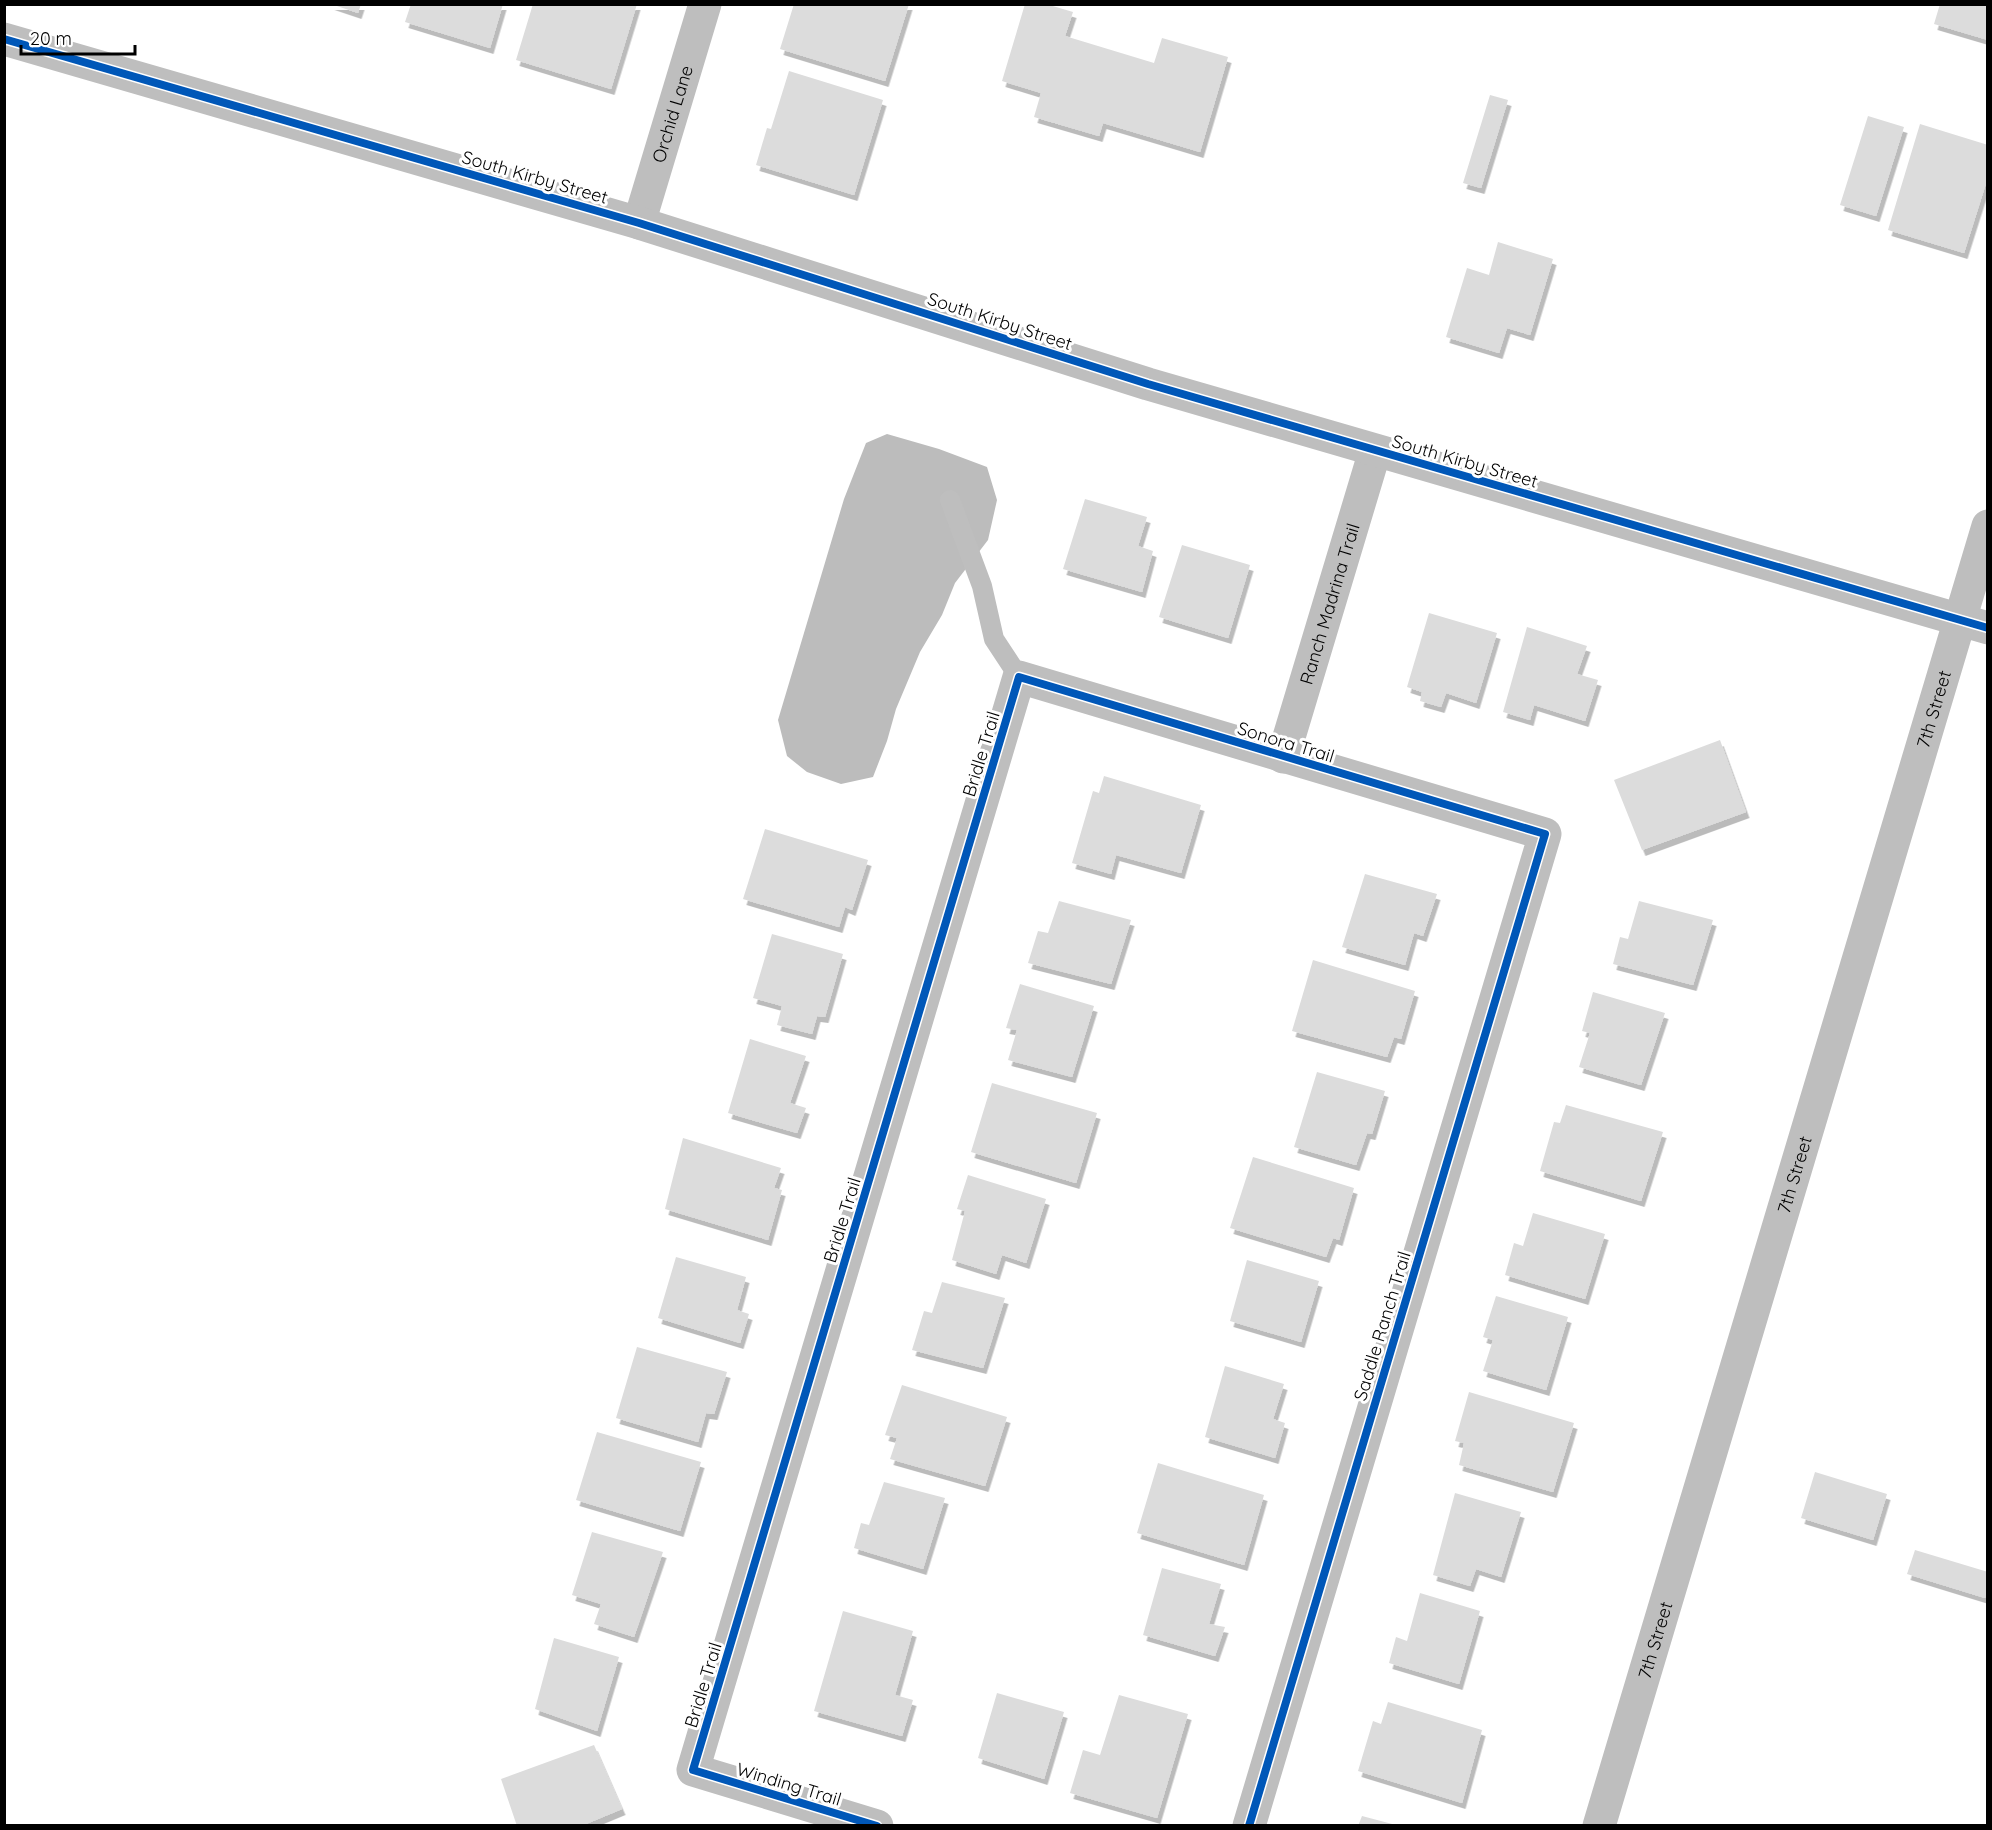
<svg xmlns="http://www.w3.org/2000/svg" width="1992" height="1830" viewBox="0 0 1992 1830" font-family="Quicksand,sans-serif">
<defs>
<filter id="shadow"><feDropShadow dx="3.5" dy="6" stdDeviation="0" flood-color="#0004"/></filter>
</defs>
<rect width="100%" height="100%" fill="#fff"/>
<path fill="#bcbcbc" d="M887,434l52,15 48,18 10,33 -9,40 -33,43 -13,32 -22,37 -24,57 -9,32 -14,36 -32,7 -34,-12 -20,-16 -9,-36 66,-221 22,-56z"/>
<path fill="#dcdcdc" filter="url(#shadow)" d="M331,4h30l-3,9z
M411,4h92l-13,44 -85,-26z
M533,4h104l-26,85 -95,-29z
M794,4h115l-24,77 -105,-32z
M1025,4h21l27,8 -8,24 89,27 8,-25 66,19 -28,95 -97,-29 -4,13 -65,-19 7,-24 -39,-12z
M1940,4h48v36l-54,-16z
M789,71l94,29 -29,95 -98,-30 11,-37 4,1z
M1490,95l18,5 -27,88 -18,-5z
M1868,116l36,11 -28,89 -36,-11z
M1920,124l68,21v32l-24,76 -76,-23z
M1498,242l55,17 -23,76 -23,-7 -8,25 -53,-16 21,-69 22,7z
M1085,499l62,18 -9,29 15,5 -11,41 -79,-23z
M1182,545l68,20 -22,73 -69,-21z
M1429,613l68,20 -21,70 -30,-10 -5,14 -21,-6 2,-9 -15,-5z
M1527,627l60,19 -10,28 21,6 -13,41 -51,-16 -4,15 -27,-8z
M1720,740l26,72 -104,38 -28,-70z
M1104,776l97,29 -20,68 -65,-18 -5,19 -39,-11 21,-72 6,2z
M765,829l103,31 -16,50 -7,-3 -6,20 -96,-28z
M1365,874l72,20 -14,42 -9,-3 -9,32 -63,-18z
M1059,901l72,19 -20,64 -83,-21 10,-32 10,2z
M1639,901l74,19 -20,65 -80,-21 7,-27 8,2z
M772,934l71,20 -18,63 -8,-1 -5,18 -35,-9 5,-19 -29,-8z
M1313,960l102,31 -14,48 -7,-2 -7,20 -95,-26z
M1020,984l74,22 -22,71 -64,-17 9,-30 -11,-2z
M1593,992l72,21 -24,72 -62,-18 11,-34 -8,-2z
M750,1039l56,17 -16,47 16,5 -9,25 -69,-20z
M1317,1072l68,19 -13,43 -5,-1 -11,32 -62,-18z
M992,1083l105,30 -21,70 -105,-31z
M1566,1105l97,27 -22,69 -101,-30 14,-49 6,1z
M683,1138l98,30 -7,20 8,2 -14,50 -103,-31z
M1253,1157l101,31 -15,52 -6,-2 -7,19 -96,-29z
M968,1175l78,24 -20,64 -24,-8 -6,19 -44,-14 13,-49 -8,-2z
M1533,1213l72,21 -20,65 -80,-24 9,-32 9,3z
M676,1257l70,20 -9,33 12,4 -9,29 -82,-25z
M1247,1260l72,21 -18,61 -71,-21z
M942,1282l63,16 -22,70 -71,-18 12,-39 8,2z
M1496,1296l72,21 -22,73 -63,-19 10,-31 -10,-3z
M637,1347l90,25 -13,42 -8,-1 -8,29 -82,-24z
M1225,1366l59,18 -11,35 12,4 -10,35 -70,-21z
M902,1385l105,32 -22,69 -95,-27 7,-21 -12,-3z
M1469,1392l105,31 -21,69 -94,-27 5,-22 -9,-2z
M597,1432l104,30 -21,69 -104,-31z
M1158,1463l106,32 -20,70 -107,-32z
M1815,1472l72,22 -14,46 -72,-22z
M884,1482l61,16 -22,71 -69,-21 7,-25 8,2z
M1455,1493l66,19 -20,65 -25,-8 -6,17 -37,-11z
M592,1532l71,20 -29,85 -40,-13 7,-20 -29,-9z
M1915,1550l73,22v18l-3,8 -78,-24z
M1162,1568l59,16 -12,40 16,3 -10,29 -72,-21z
M1420,1593l60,18 -21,73 -70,-21 7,-26 11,4z
M843,1611l70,20 -18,64 18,5 -11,36 -88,-25z
M554,1638l65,19 -22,74 -62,-22z
M997,1693l67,19 -20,67 -66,-21z
M1119,1695l69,19 -31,104 -87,-25 13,-43 17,5z
M1388,1702l94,28 -20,73 -104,-32 15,-50 8,3z
M594,1745l28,64 -41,17h-64l-16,-47z
M1362,1816l34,9 -1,1h-37z"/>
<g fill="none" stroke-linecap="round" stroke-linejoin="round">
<path stroke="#bebebe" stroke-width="20" d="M950,500l32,86 12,53 25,38"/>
<g stroke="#bebebe" stroke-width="33">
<path id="s1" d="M639,223l66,-219"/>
<path id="s2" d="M1283,757l92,-306"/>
<path d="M877,1826l-184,-56 326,-1093 526,157 -296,992"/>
</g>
<g stroke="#bebebe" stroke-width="33">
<path d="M4,39l635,184 509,161 840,244"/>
<path id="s3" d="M1599,1826l389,-1300"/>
</g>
<defs>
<path id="cycleway" d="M4,39l635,184 509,161 840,244
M877,1826l-184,-56 326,-1093 526,157 -296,992"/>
</defs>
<use href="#cycleway" stroke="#fff" stroke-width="11"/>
<use href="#cycleway" stroke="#0057b8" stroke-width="8"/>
</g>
<g text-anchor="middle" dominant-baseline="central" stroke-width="6" stroke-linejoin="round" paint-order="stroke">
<g font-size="18" fill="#000" stroke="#fff">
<text stroke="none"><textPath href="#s1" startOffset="114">Orchid Lane</textPath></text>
<text transform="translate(535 177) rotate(16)">South Kirby Street</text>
<text transform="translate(1000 321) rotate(18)">South Kirby Street</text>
<text transform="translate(1465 461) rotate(16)">South Kirby Street</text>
<text stroke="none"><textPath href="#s2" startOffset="160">Ranch Madrina Trail</textPath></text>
<text stroke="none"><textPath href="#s3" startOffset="1166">7th Street</textPath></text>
<text transform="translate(1286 742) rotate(17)">Sonora Trail</text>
<text transform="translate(981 754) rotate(-73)">Bridle Trail</text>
<text stroke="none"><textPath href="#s3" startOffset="680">7th Street</textPath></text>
<text transform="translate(842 1220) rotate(-73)">Bridle Trail</text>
<text transform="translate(1382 1326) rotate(-73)">Saddle Ranch Trail</text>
<text stroke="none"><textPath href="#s3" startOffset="194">7th Street</textPath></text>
<text transform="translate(703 1685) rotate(-73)">Bridle Trail</text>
<text transform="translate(789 1784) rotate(17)">Winding Trail</text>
</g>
</g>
<rect width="1992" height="1830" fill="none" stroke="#000000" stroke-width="12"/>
<path d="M21 45v9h114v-9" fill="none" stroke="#000000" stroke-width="3"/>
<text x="30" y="45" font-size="18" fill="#000000" stroke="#ffffff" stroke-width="4.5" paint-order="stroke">20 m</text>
</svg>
